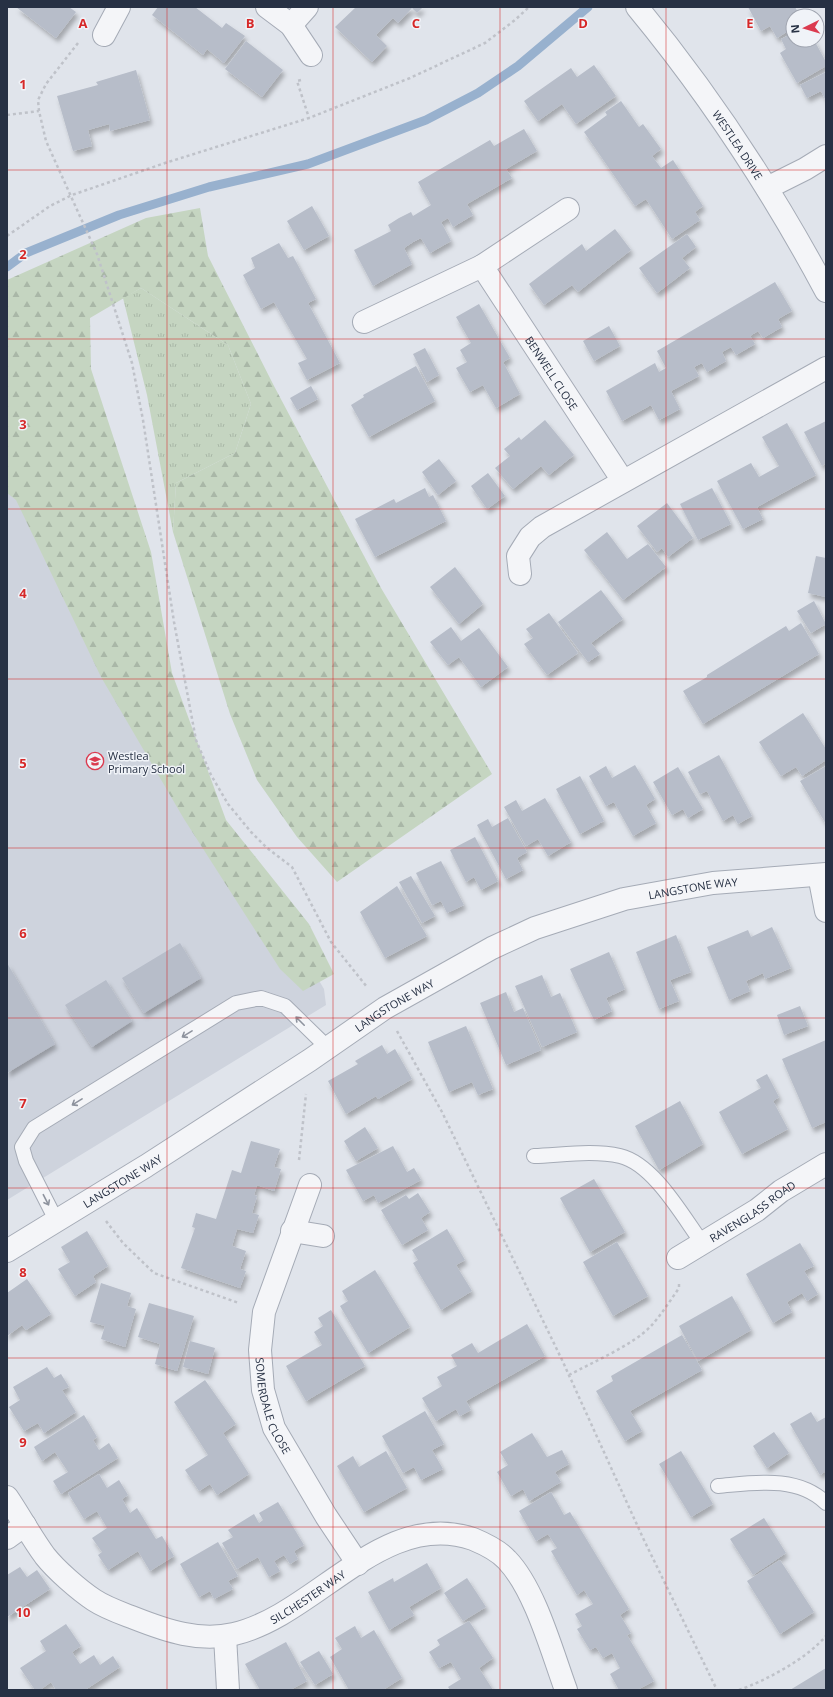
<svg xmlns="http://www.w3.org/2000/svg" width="833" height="1697" viewBox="0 0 833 1697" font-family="'Open Sans',sans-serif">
<defs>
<pattern id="grass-tufts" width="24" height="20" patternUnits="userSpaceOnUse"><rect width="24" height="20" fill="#c5d5c1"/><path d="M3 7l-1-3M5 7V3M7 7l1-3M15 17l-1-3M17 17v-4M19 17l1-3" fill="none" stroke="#a9b7a7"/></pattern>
<pattern id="forest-firs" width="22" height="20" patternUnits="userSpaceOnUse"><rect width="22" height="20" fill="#c5d5c1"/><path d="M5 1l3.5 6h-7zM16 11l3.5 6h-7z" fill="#a9b7a7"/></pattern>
<filter id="shadow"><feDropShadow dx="2.5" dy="4.5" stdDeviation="2" flood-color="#0004"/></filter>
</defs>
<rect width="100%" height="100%" fill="#e0e4eb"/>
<path fill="#ced3dd" d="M7,370l169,371 148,248 2,16 -319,195z"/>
<path fill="url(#grass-tufts)" d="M141,288l87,57 23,59 -16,49 -59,30 -3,49 -26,-137 -24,-97z"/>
<path fill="url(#forest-firs)" d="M200,208l8,48 66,130 107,202 111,186 -155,108 -40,-45 -40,-57 -27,-66 -57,-182 3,-49 59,-30 16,-49 -23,-59 -87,-57 -51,30 1,51 60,183 21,121 54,147 83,104 25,50 -31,17 -23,-22 -96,-150 -83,-142 -85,-177 -9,-7v-213l139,-62z"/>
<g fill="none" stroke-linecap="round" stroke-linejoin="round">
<path stroke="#98b1ce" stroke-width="9" d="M7,267l19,-14 93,-38 90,-28 99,-23 118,-44 52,-27 40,-27 70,-59"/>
</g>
<path fill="#b7bdc9" filter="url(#shadow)" d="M16,7h53l7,5 -20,26z
M158,7h37l27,21 4,-5 19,13 -21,27 -17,-14 -4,6 -51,-40z
M356,7h67l-6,6 -5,-5 -14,15 -5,-5 -17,17 11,11 -15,16 -37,-35z
M748,7h47l5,9h-7v12l-16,10 -7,-12 -9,5z
M793,33v7h21l12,22v4l-29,17 -17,-30 6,-4 -5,-10z
M246,41l37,29 -21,27 -37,-28z
M594,65l22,31 -40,28 -14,-20 -24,17 -14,-20 47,-33 6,9z
M136,70l14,50 -40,11 -1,-7 -21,6 4,16 -19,5 -16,-55 41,-11 -2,-3z
M826,72v29l-5,-10 -14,7 -7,-13z
M621,101l18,26 4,-3 18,25 -9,7 9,12 12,-8 30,46 -8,6 5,8 -28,19 -26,-40 -11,7 -51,-74 23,-17 -2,-3z
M524,129l13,22 -31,18 6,9 -45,26 6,11 -20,12 -5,-9 -7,4 10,19 -21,12 -9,-15 -8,4 -9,6 8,16 -39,22 -19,-36 37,-19 -3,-6 11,-7 12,-6 2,4 18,-11 -13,-23 72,-42 4,6z
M312,206l17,30 -25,14 -17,-29z
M615,229l16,21 -53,42 -6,-7 -28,20 -15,-21 53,-40 4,7z
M687,234l9,13 -14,11 8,10 -33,25 -18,-25z
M279,243l9,15 5,-2 23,43 -8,4 32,60 -33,17 -9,-17 9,-4 -33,-57 -13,7 -18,-34 12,-7 -4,-10z
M775,282l17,29 -14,8 4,8 -19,11 -5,-7 -8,5 5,8 -19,11 -5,-8 -9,5 4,9 -19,11 -5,-9 -8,4 5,9 -28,15 9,18 -21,11 -8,-15 -29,16 -16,-30 49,-28 4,9 7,-4 -9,-17z
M479,304l31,54 -7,4 17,32 -24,14 -13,-23 -13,7 -14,-24 11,-6 -7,-12 11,-7 -15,-26z
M609,326l11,20 -26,15 -11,-20z
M425,348l14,27 -12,7 -14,-28z
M416,366l19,35 -66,36 -18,-32 13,-8 -1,-2z
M311,386l7,13 -21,11 -7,-12z
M545,420l29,35 -25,20 -8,-9 -28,23 -18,-21 15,-12 -6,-7 15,-12 2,3z
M826,421v42l-4,3 -18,-34z
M787,423l29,52 -59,32 6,12 -20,10 -26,-48 34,-18 8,14 20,-11 -17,-29z
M439,459l17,22 -18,14 -16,-23z
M488,473l17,23 -18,13 -16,-23z
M425,488l4,9 4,-2 13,26 -71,36 -20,-38 39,-20 2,4z
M712,488l19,36 -33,16 -18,-36z
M667,503l26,35 -25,19 -6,-9 -5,4 -20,-26z
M607,532l20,27 21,-15 18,23 -43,33 -39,-50z
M816,556l10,2v39l-18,-4z
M455,567l28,37 -24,20 -29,-37z
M601,590l22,29 -32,24 9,11 -12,8 -30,-40z
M814,601l12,23 -15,9 -14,-22z
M549,613l29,40 -31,22 -23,-31 9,-6 -7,-9z
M801,623l18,31 -116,70 -20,-33 24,-14v-2l79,-49 3,5z
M451,627l10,14 18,-13 29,39 -27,20 -22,-30 -11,8 -18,-23z
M803,713l23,36v11l-24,16 -6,-9 -15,9 -22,-34z
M719,755l33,61 -14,8 -5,-9 -10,6 -16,-30 -7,3 -12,-22z
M635,765l20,34 -9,6 10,18 -23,13 -19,-34 -8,4 -17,-30 17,-10 6,12z
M826,766v58l-26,-43z
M678,767l25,42 -15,9 -5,-9 -11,6 -19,-33z
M580,776l24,45 -24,13 -24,-45z
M545,798l26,44 -23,14 -10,-17 -12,7 -22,-39 12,-7 6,11z
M508,818l19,34 -10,6 6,12 -17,9 -29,-54 11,-6 4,8z
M475,837l23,44 -17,9 -7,-13 -8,5 -16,-32z
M441,861l23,44 -17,8 -6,-12 -9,4 -16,-32z
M411,876l24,40 -13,7 -23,-41z
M397,886l30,50 -42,22 -25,-46z
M772,927l19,41 -26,11 -2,-6 -17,8 4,10 -21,9 -22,-53 41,-17 3,7z
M676,935l15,37 -21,8 9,21 -20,8 -23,-57z
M180,943l21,35 -57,35 -22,-35z
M609,952l16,37 -19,9 6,13 -18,9 -24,-51z
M7,963l48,81 -48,29z
M542,975l9,22 9,-4 17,39 -35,15 -27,-61z
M106,980l26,41 -40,26 -27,-42z
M506,992l8,20 9,-4 18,42 -35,15 -26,-62z
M800,1006l8,20 -24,9 -7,-20z
M466,1026l27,63 -15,6 -6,-13 -23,10 -21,-50z
M826,1040v82l-14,6 -30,-69z
M382,1045l5,9 8,-5 17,30 -34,20 -2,-3 -30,18 -18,-33 30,-17 -3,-3z
M767,1074l12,23 -6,4 15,28 -46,25 -23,-42 42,-24 -5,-8z
M680,1101l23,43 -44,26 -24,-44z
M365,1127l13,21 -22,13 -12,-20z
M251,1141l29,8 -6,18 7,2 -7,22 -17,-6 -3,10 3,1 -5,17 7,2 -6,18 -16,-4 -5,17 14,5 -6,18 6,2 -6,17 -59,-20 14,-40 -3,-1 4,-14 20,6 16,-49 9,3z
M393,1146l14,26 7,-4 7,12 -43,23 -4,-8 -11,6 -17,-31z
M594,1179l31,53 -35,20 -30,-54z
M418,1193l12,19 -9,6 7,12 -26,15 -21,-35 25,-15 3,4z
M447,1229l18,31 -9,5 16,26 -31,19 -28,-47 5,-3 -6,-10z
M87,1231l21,35 -15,10 3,6 -21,14 -17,-27 12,-7 -9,-15z
M617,1242l31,54 -35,20 -30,-54z
M800,1243l14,23 -10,5 14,23 -11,7 -5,-8 -15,9 5,10 -19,11 -27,-49z
M375,1270l35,57 -42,26 -28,-47 8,-5 -6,-10z
M27,1279l24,35 -25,16 -4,-5 -15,11v-43z
M101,1283l30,10 -4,13 9,3 -11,38 -24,-8 4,-13 -15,-4z
M732,1296l19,34 -53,31 -19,-35z
M149,1303l45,13 -17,55 -22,-7 5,-20 -22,-7z
M331,1310l34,56 -59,35 -20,-35 36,-21 -8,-13 9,-6 -5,-8z
M527,1324l18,32 -79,45 5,9 -11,6 -4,-7 -20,12 -14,-23 20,-12 -5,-9 20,-11 -6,-11 21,-12 6,10z
M682,1335l20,35 -72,41 12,20 -17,10 -29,-50 17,-10 -2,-5z
M190,1341l25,7 -7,26 -25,-7z
M47,1367l7,11 7,-4 8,13 -7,3 14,22 -32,21 -6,-10 -14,8 -15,-24 11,-7 -7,-13z
M205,1380l31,44 -13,9 26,41 -32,21 -7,-11 -11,7 -14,-21 23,-15 -34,-53z
M425,1411l19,33 -12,6 11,19 -22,11 -7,-13 -11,6 -21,-37z
M811,1412l6,10 9,-5v54l-6,4 -30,-51z
M84,1415l13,22 -4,3 6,10 10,-7 9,15 -57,36 -8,-13 15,-9 -13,-20 -13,9 -8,-14z
M774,1432l15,21 -22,15 -14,-22z
M532,1433l15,24 15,-7 7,14 -14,8 6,10 -32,19 -6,-12 -12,7 -14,-24 11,-7 -8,-13z
M386,1451l21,37 -43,24 -27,-46 16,-10 6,11z
M681,1451l32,53 -22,13 -32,-53z
M99,1474l8,14 12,-8 9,15 -6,4 8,14 7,-5 19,31 6,-3 12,20 -24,15 -12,-20 -30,19 -10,-15 4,-3 -10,-14 15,-10 -10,-17 -13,8 -16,-26z
M551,1492l13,23 6,-3 59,97 -9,6 11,18 -4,2 27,46 -17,9h-18l-9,-16 10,-6 -8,-15 -9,5 -7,-11 -6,3 -13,-21 5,-3 -7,-12 18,-10 -9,-14 -7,5 -26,-44 6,-3 -9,-14 -12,7 -17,-30z
M278,1502l26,43 -10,6 4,8 -8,5 -6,-9 -10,6 6,10 -11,6 -11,-20 -21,12 -15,-26 11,-6 -5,-7 26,-16 5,9 4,-3 -4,-7z
M764,1518l22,35 -33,22 -23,-36z
M218,1542l20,34 -10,5 5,8 -19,10 -4,-8 -11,6 -19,-33z
M780,1560l34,52 -34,22 -33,-53z
M427,1563l14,25 -32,19 5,8 -25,15 -21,-38 25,-14 1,4z
M20,1567l7,10 10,-7 13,19 -43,28v-42z
M467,1578l19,29 -23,14 -19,-28z
M469,1621l24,37 -14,10 14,22h-43l-2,-3 13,-8 -10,-17 -12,6 -10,-16 11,-7 -3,-5z
M66,1624l15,22 -9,6 8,12 14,-9 6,10 13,-9 7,11 -35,23h-29l-5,-8 -11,8h-5l-15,-22 26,-17 -6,-10z
M355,1626l6,12 13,-8 28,48 -19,12h-34l-19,-33 12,-8 -7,-11z
M286,1642l21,39 -17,9h-30l-15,-26z
M319,1651l14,23 -18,11 -15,-23z
M826,1668v22h-36z"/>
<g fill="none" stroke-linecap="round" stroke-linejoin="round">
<defs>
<path id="lane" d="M534,1156c28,-1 59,-6 86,0 34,8 63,61 83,88
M56,1220l-30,-59 -4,-14 12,-19 202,-125 25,-5 24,8 43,42
M718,1486c36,-3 79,-11 108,17"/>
<g id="street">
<path d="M267,7l24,18 20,30"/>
<path id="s1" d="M637,7c71,86 136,185 189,284"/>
<path d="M291,25l16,-18"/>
<path d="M104,35l15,-28"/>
<path d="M767,188l38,-19 21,-13"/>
<path id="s2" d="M568,209l-86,57 141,215"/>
<path d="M364,322l118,-56"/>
<path d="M520,574l-2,-18 12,-19 12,-10 284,-159"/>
<path d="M819,875l7,36"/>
<path id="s3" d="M310,1185l-46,127 -4,38 3,40 11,38 52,88 32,48"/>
<path d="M292,1231l31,5"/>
<path id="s4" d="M7,1251l139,-85 164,-106 75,-52 107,-60 43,-20 89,-29 89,-16 113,-9"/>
<path id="s5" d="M678,1258l79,-48 24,-19 45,-27"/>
<path id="s6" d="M7,1497c13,19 24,40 38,59 11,14 34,34 49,44 12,8 27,13 40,18 33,13 65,24 100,16 82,-19 149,-126 239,-95 12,5 25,11 34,21 28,29 45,92 59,130"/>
<path d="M7,1538l18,-13"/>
<path d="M225,1636l3,54"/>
</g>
</defs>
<use href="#lane" stroke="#a5abb6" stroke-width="16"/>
<use href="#street" stroke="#a5abb6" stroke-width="24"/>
<path stroke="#bfc2c9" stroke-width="2.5" stroke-dasharray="3 3" stroke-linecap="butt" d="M78,43l-32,41 -8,16 1,11 7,30 51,113 35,109 11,57 31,202 22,118 15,35 17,29 23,28 16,16 25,19 39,75 36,45
M301,80l-4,1 12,37
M7,115l32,-4
M7,236l43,-30 22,-11 93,-32 144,-45 101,-40 75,-35 30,-23 14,-13
M397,1031l45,81 121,250 80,176 74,152
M299,1160l7,-66
M106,1221l17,22 31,30 85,30
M569,1375c24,-13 64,-30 82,-49 10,-11 19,-25 28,-38v-5
M739,1690c28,-10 67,-31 87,-54"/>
<use href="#lane" stroke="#f4f5f8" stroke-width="14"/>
<use href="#street" stroke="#f4f5f8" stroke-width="22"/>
</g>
<defs><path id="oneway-shaft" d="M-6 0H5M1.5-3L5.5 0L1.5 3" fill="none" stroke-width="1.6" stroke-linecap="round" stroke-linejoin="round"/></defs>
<g stroke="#8e939e">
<use href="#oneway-shaft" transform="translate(300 1021) rotate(-135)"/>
<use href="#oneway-shaft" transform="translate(187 1034) rotate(148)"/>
<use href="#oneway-shaft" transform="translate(77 1102) rotate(148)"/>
<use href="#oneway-shaft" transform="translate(46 1200) rotate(63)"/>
</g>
<path fill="none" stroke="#d62828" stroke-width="1" stroke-opacity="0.55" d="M167,7v1683M333,7v1683M500,7v1683M666,7v1683M7,170h819M7,339h819M7,509h819M7,679h819M7,848h819M7,1018h819M7,1188h819M7,1358h819M7,1527h819"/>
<defs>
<symbol id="school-ring" viewBox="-11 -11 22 22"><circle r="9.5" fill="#f0f3f8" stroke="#db3a4f" stroke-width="1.5"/><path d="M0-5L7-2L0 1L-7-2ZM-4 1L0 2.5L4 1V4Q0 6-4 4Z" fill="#db3a4f"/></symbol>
</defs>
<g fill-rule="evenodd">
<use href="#school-ring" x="85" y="751" width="20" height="20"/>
</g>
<g text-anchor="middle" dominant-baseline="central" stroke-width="3" stroke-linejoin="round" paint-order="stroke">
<g font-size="11" fill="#273144" stroke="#f0f3f8">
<text stroke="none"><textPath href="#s1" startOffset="171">WESTLEA DRIVE</textPath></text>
<text stroke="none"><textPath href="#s2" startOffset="231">BENWELL CLOSE</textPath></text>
<text stroke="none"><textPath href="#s4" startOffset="783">LANGSTONE WAY</textPath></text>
<text stroke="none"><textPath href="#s4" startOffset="459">LANGSTONE WAY</textPath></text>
<text stroke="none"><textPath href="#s4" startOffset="135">LANGSTONE WAY</textPath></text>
<text stroke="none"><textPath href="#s5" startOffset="88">RAVENGLASS ROAD</textPath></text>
<text stroke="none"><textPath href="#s3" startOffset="231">SOMERDALE CLOSE</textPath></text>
<text stroke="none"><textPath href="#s6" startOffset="366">SILCHESTER WAY</textPath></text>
</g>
<g font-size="11" fill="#273144" stroke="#f0f3f8" text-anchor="start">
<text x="108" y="755">Westlea<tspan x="108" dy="13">Primary School</tspan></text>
</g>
</g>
<g font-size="13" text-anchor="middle" font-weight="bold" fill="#d62828" stroke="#f0f3f8" stroke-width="3" stroke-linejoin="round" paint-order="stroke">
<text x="83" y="28">A</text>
<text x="250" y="28">B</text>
<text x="416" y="28">C</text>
<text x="583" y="28">D</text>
<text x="750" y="28">E</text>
<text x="23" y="89">1</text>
<text x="23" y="259">2</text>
<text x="23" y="429">3</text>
<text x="23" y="598">4</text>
<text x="23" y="768">5</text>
<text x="23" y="938">6</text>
<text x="23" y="1108">7</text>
<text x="23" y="1277">8</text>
<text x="23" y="1447">9</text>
<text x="23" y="1617">10</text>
</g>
<rect width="833" height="1697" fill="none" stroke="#273144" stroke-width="16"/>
<g transform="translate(805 28) rotate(265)"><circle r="19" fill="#f0f3f8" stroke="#a0a5b0"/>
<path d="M0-3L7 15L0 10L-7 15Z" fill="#db3a4f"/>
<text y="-6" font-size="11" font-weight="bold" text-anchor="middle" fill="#273144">N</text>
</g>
</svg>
